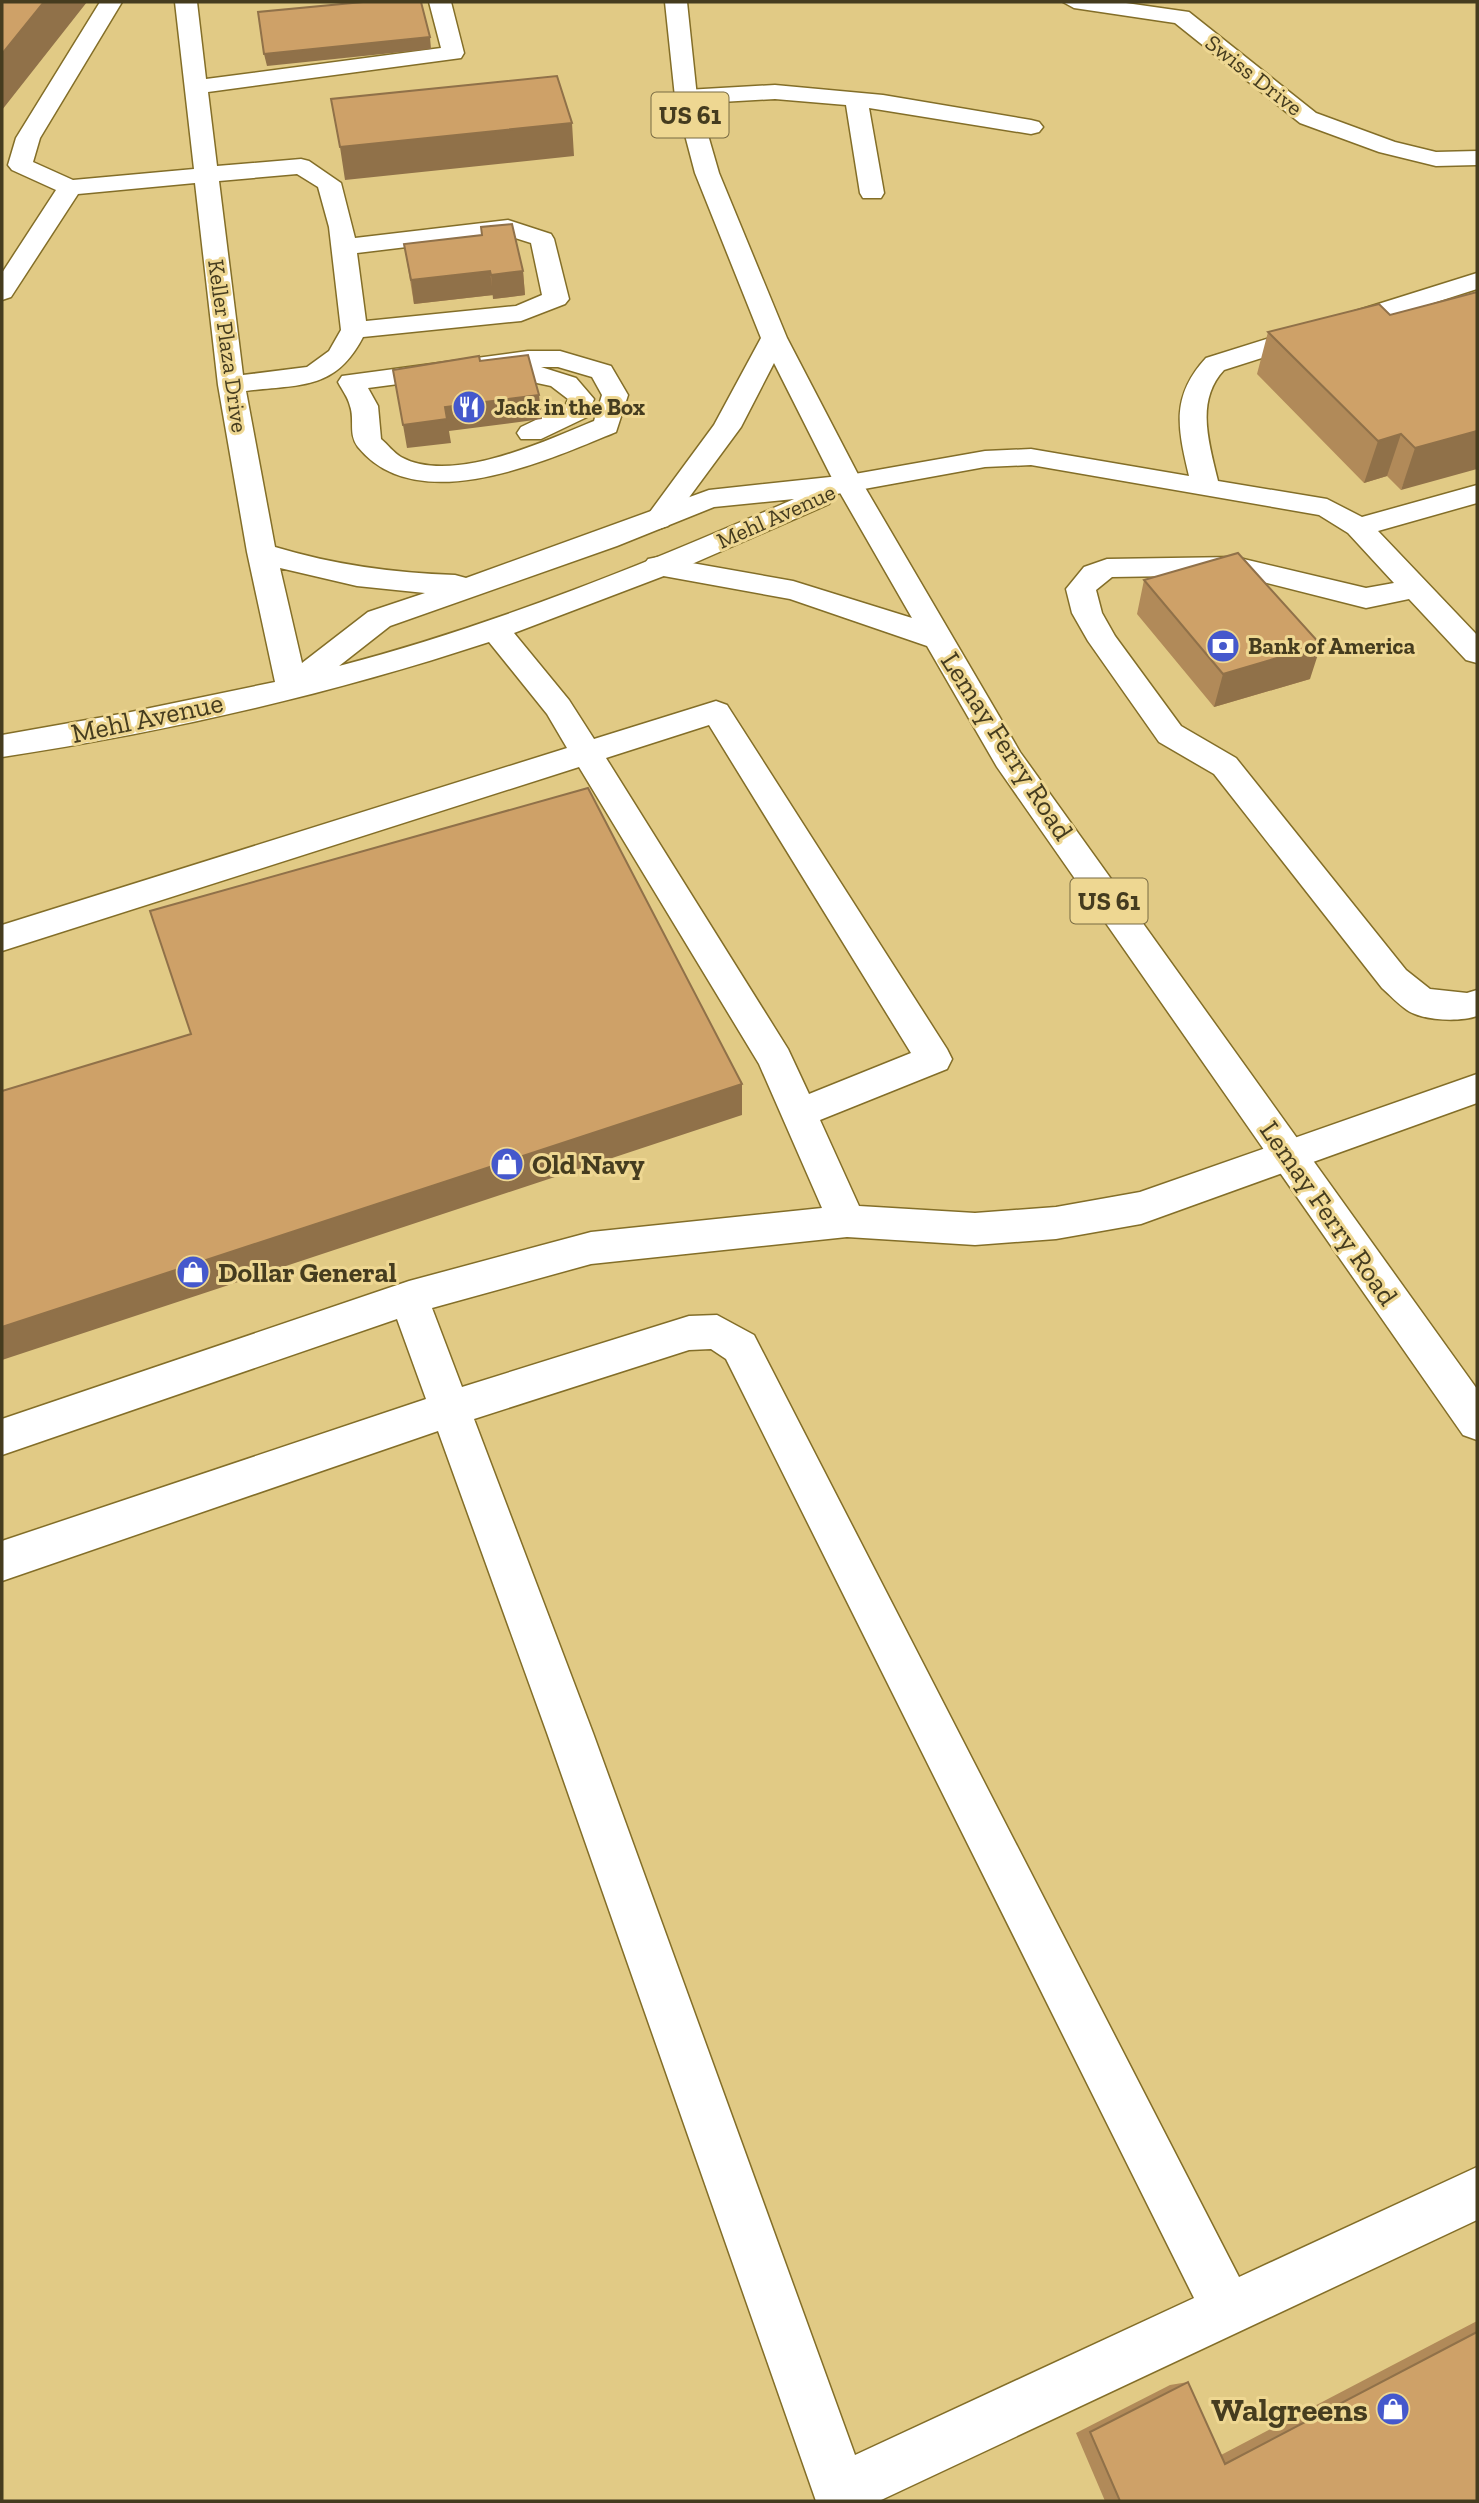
<svg xmlns="http://www.w3.org/2000/svg" width="1479" height="2503" viewBox="0 0 1479 2503" font-family="'Zilla Slab',serif">
<rect width="100%" height="100%" fill="#e1ca85"/>
<g fill="none" stroke-linecap="round" stroke-linejoin="round">
<defs>
<path id="minor" d="M100,2h22l-82,136 -7,24 40,18 121,-11 -19,-167h22l9,77 235,-31 -12,-46h22l13,51 -3,5 -253,34 9,74 84,-7 8,2 32,22 14,55 153,-18 43,14 3,5 15,60 -4,5 -44,17 -158,16c-28,54 -63,47 -117,54l29,156c60,18 118,26 180,28l11,3 243,-88 140,-15 136,-24 46,-2 158,27c-11,-47 -19,-79 17,-118l271,-85v16l-253,81c-29,31 -15,73 -6,111l109,18 35,18 115,-32v18l-99,28 99,104v28l-11,-3 -57,-61 -43,9 -131,-33 -123,2 -16,13 6,23 13,23 66,90 55,32 170,212 24,19 37,4 10,-3v26c-17,6 -54,5 -70,-6 -9,-6 -17,-15 -25,-22l-168,-214 -55,-32 -71,-101 -16,-28 -6,-24 18,-22 23,-8 128,-2 131,31 28,-5 -46,-50 -29,-18 -288,-50 -46,2 -154,28 2,3 -4,6 -160,70 -155,59 55,67 25,39 122,-38 11,4 220,344 5,10 -5,10 -127,51 39,86 116,7 81,-6 84,-15 337,-118v29l-336,121 -85,15 -81,6 -128,-8 -256,27 -159,44 30,79 227,-71 28,-1 37,20 485,942 238,-110v53l-598,281h-63l-269,-768 -109,-302 -436,150v-40l424,-142 -29,-80 -395,136v-36l407,-138 182,-49 231,-24 -63,-144 -180,-297 -577,184v-26l565,-177 -20,-34 -58,-72c-158,52 -322,90 -487,115v-22l124,-22 149,-31 -28,-130 -29,-167 -23,-202 -117,11 -67,103 -9,3v-27l54,-83 -44,-20 -4,-5 8,-27zM297,174l21,13 11,40 12,103 -12,21 -22,16 -64,8 -24,-194zM506,235l25,8 11,52 -26,11 -150,15 -9,-68zM794,499c-148,65 -299,126 -455,167l51,-40 227,-80 97,-39zM280,568l77,18 68,7 -57,19 -66,51zM709,725l202,328 -102,41 -21,-45 -182,-291zM711,1349l15,10 468,939 -339,157 -262,-722 -119,-314 215,-69z
M1063,2h56l70,10 127,101 79,29 41,10 41,-1v14l-41,1 -57,-14 -79,-29 -125,-100 -101,-15z
M775,85l108,10 148,25 8,2 4,5 -4,5 -8,2 -162,-26 15,85 -3,5h-18l-3,-5 -14,-88 -71,-6 -89,5 -11,-7 11,-7z
M528,351h32l51,15 17,29 -12,37c-68,28 -199,88 -258,15 -10,-13 -3,-27 -8,-41 -2,-9 -8,-16 -12,-24l4,-6zM528,367l-9,7 4,6 28,6 17,13 -3,7 -44,21 -4,6 4,6h20l46,-22 7,-18 -18,-21 -35,-11h17l34,10 10,18 -8,26c-49,20 -142,64 -193,36 -7,-4 -14,-13 -20,-18l-3,-33 -10,-18z"/>
<path id="major" d="M665,2h22l10,95 22,76 68,165 76,146 157,268 457,637v51l-14,-5 -466,-668 -70,-121 -137,-47 -132,-24 -10,-2 -5,-7 5,-7 10,-2 135,24 119,37 -77,-134 -61,-121 -33,64 -73,99 -10,3 -10,-3 -4,-6 70,-95 47,-87 -66,-165 -20,-76z"/>
</defs>
<use href="#minor" stroke="#836e28" stroke-width="3"/>
<use href="#major" stroke="#836e28" stroke-width="3"/>
<use href="#minor" fill="#fff" fill-rule="evenodd"/>
<use href="#major" fill="#fff" fill-rule="evenodd"/>
</g>
<path fill="#b18a59" d="M404,244l119,27 2,24 -32,4v-4l-79,9z
M1477,292l-76,198 -14,-14 -23,7 -107,-109 11,-42 122,-17z
M1144,580l166,99 -96,28 -77,-93z
M1477,2321v180h-372l-29,-68 94,-48 18,-3 33,73z"/>
<path fill="#907149" d="M44,2h43l-85,108v-56z
M430,37l1,12 -164,17 -3,-12z
M572,123l2,33 -229,24 -5,-33z
M490,271l3,24 -79,9 -3,-24z
M523,271l2,24 -32,4 -2,-24z
M539,395l3,24 -93,12 2,12 -44,5 -4,-23 42,-18z
M1477,431v38l-76,21 14,-42z
M1401,434l-14,42 -23,7 14,-42z
M1321,645l-11,34 -96,28 9,-33z
M742,1084v31l-740,245v-33z"/>
<path fill="#cea168" stroke="#907149" stroke-width="2" d="M2,2h42l-42,52z
M363,2h58l9,35 -166,17 -6,-42z
M557,76l15,47 -232,24 -9,-48z
M512,224l11,47 -32,4 -1,-4 -79,9 -7,-36 78,-9 -1,-8z
M1477,292v139l-62,17 -14,-14 -23,7 -110,-109 111,-28 11,11z
M528,355l11,40 -94,12 2,12 -44,6 -10,-55 86,-14 1,5z
M1238,553l83,92 -98,29 -79,-94z
M588,788l154,296 -740,243v-236l189,-57 -41,-123z
M1477,2332v169h-357l-30,-69 98,-50 37,82z"/>
<defs>
<symbol id="restaurant-disc" viewBox="-11 -11 22 22"><circle r="9.5" fill="#4558cc" stroke="#eed792"/><path d="M-5-6h1v4h1v-4h1v4h1v-4h1v5L-1.5 .5V6h-2V.5L-5-1ZM5-6V6H3V1.5H1.5Q1.5-4 5-6Z" fill="#fff"/></symbol>
<symbol id="bank-disc" viewBox="-11 -11 22 22"><circle r="9.5" fill="#4558cc" stroke="#eed792"/><path d="M-6-4H6V4H-6ZM0-2.3a2.3 2.3 0 1 0 0 4.6a2.3 2.3 0 1 0 0-4.6Z" fill="#fff"/></symbol>
<symbol id="shop-disc" viewBox="-11 -11 22 22"><circle r="9.5" fill="#4558cc" stroke="#eed792"/><path d="M-5-2.5h2.3a2.7 3.5 0 0 1 5.4 0H5L5.5 6h-11ZM-1.5-2.5h3a1.5 2.3 0 0 0-3 0Z" fill="#fff"/></symbol>
</defs>
<g fill-rule="evenodd">
<use href="#restaurant-disc" x="450" y="388" width="38" height="38"/>
<use href="#bank-disc" x="1204" y="627" width="38" height="38"/>
<use href="#shop-disc" x="488" y="1145" width="38" height="38"/>
<use href="#shop-disc" x="174" y="1253" width="38" height="38"/>
<use href="#shop-disc" x="1374" y="2390" width="38" height="38"/>
</g>
<g text-anchor="middle" dominant-baseline="central" stroke-width="6" stroke-linejoin="round" paint-order="stroke">
<g font-size="23" fill="#453c1f" stroke="#eed792">
<text transform="translate(1254 75) rotate(38)">Swiss Drive</text>
<text transform="translate(228 346) rotate(82)">Keller Plaza Drive</text>
<text transform="translate(776 516) rotate(-24)">Mehl Avenue</text>
</g>
<g font-size="23" font-weight="bold" fill="#453c1f" stroke="#eed792" text-anchor="start">
<text x="494" y="407">Jack in the Box</text>
<text x="1248" y="646">Bank of America</text>
</g>
<g fill="#eed792" stroke="#786a42" stroke-width="2">
<rect x="651.5" y="92.5" width="77" height="45" rx="5"/>
<rect x="1070.5" y="878.5" width="77" height="45" rx="5"/>
</g>
<g font-size="26" font-weight="bold" fill="#453c1f">
<text x="690" y="115">US 61</text>
<text x="1109" y="901">US 61</text>
</g>
<g font-size="28" fill="#453c1f" stroke="#eed792">
<text transform="translate(147 718) rotate(-12)">Mehl Avenue</text>
<text transform="translate(1007 746) rotate(57)">Lemay Ferry Road</text>
<text transform="translate(1329 1213) rotate(55)">Lemay Ferry Road</text>
</g>
<g font-size="28" font-weight="bold" fill="#453c1f" stroke="#eed792" text-anchor="start">
<text x="532" y="1164">Old Navy</text>
<text x="218" y="1272">Dollar General</text>
</g>
<g font-size="33" font-weight="bold" fill="#453c1f" stroke="#eed792" text-anchor="end">
<text x="1368" y="2409">Walgreens</text>
</g>
</g>
<rect width="1479" height="2503" fill="none" stroke="#453c1f" stroke-width="7"/>
</svg>
